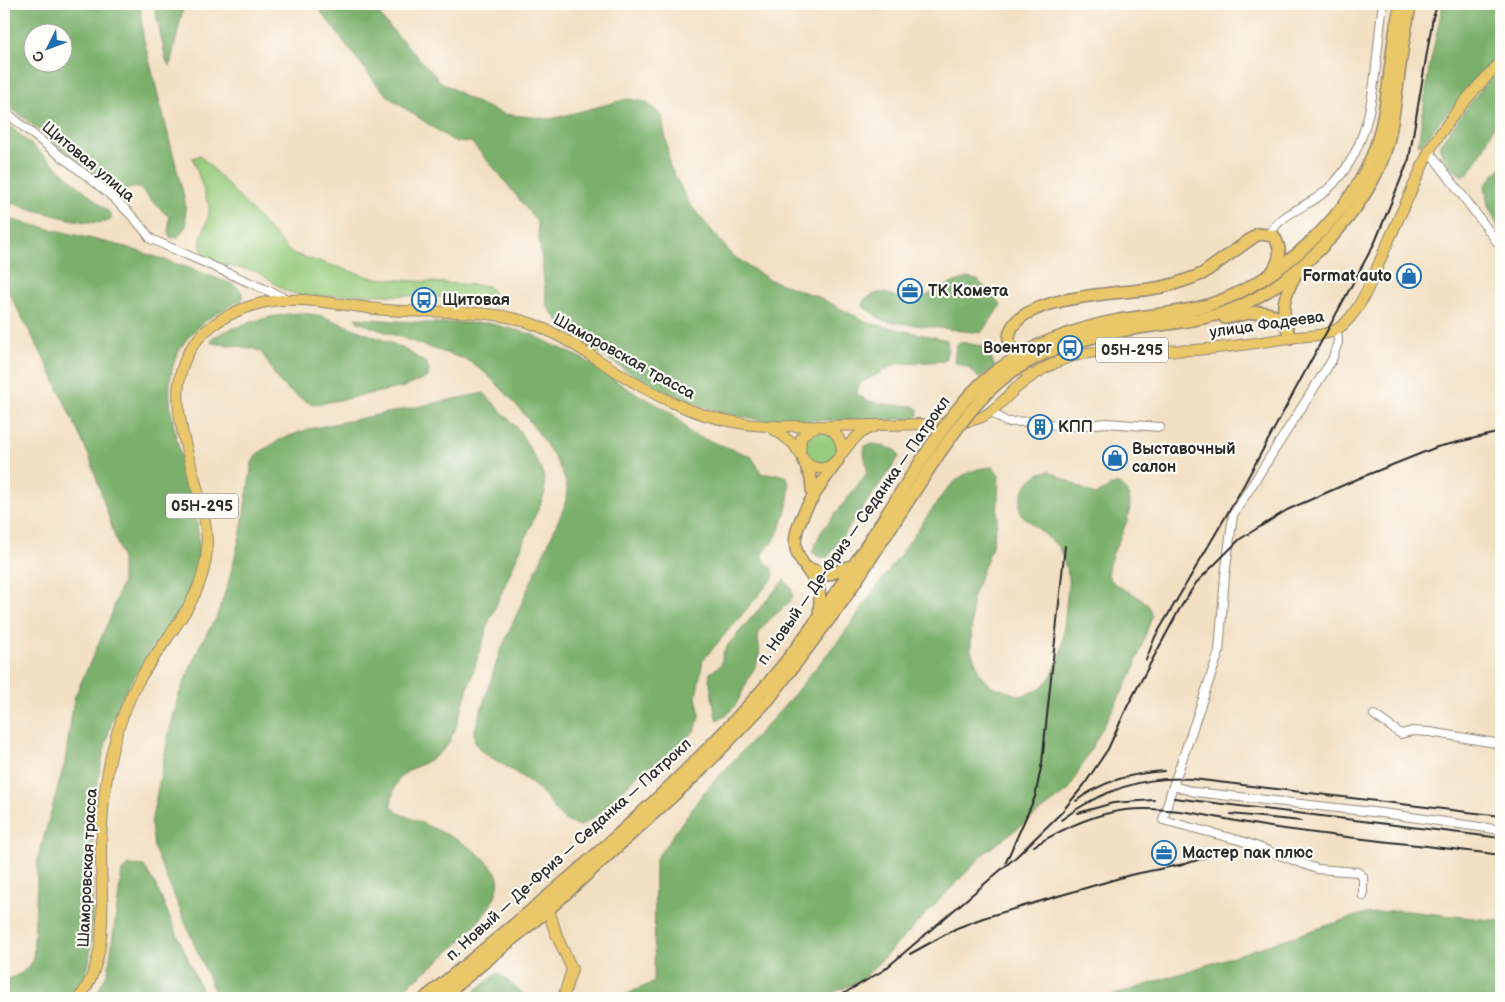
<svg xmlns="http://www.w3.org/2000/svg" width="1505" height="1002" viewBox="0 0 1505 1002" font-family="'Balsamiq Sans',sans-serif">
<rect width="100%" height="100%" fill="#fdfcf7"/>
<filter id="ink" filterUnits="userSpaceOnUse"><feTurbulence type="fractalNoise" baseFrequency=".02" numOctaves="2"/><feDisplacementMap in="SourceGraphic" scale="10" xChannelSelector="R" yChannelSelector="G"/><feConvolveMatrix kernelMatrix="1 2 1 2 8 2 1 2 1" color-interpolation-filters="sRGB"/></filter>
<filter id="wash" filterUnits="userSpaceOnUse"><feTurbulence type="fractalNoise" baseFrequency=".0096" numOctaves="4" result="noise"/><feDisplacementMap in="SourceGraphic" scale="20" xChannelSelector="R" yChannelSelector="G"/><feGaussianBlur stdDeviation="1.12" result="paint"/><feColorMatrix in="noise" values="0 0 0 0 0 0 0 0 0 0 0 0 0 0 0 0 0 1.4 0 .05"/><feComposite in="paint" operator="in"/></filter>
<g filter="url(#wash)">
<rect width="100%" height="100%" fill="#f3e0c3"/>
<path fill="#98cc7d" stroke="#627c54" d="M200,155l91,98 82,25 115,8 5,6v3l-3,3c-46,0 -91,-4 -137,-3 -20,0 -44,4 -64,-3 -11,-4 -20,-15 -32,-20 -16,-6 -46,-4 -55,-22 -6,-13 9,-29 7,-43l-16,-49z
M805 447a16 16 0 1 1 32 0a16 16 0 1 1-32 0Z"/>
<path fill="#7ab06c" stroke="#526e4c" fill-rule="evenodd" d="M4,4h136l3,32 42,165 1,25 -8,11 -7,1 -2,-3v-18l-30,-29c-9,-1 -17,4 -27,2l-108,-88zM32,32h30v30h-30z
M154,4h30l-14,62 -4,-6z
M315,4h57l13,18 55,59 31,19 32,14 48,5 77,-20 18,3 16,14 8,50 18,36 44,53 36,24 50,18 51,26 78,17 1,8 -3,13 -49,3 -37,20 -2,8c8,15 41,12 57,14l4,3v6l-4,4 -147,2 -35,-6 -28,-8 -53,-21 -58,-37 -29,-21 -17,-22 -10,-84 -37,-47 -29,-33h-16l-64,-43 -13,-13z
M1443,4h58v52l-55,58 -23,29 -5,2 11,-76z
M1501,69v10l-4,3c0,9 2,19 1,28 -2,15 -21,58 -34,66 -11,-4 -23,-20 -25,-31l44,-59z
M4,121l106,92 2,5 -3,3c-17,8 -84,-14 -105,-20z
M1501,167v66l-13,-27 -3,-21z
M4,218l122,29 63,21 46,17 6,6 2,6 -1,3c-101,46 -73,105 -52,191 6,22 11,46 8,68 -9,61 -69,106 -87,166 -7,21 -15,64 -17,86 -2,33 -1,67 -2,100 -1,25 1,53 -11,75 -3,5 -7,9 -10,12h-67v-17l18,-8 11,-12 5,-103 27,-96 9,-64 37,-82 11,-34v-23l-32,-101 -43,-94 -43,-80z
M967,278l11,2 23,25 -20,28 -97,-12 -22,-15c1,-5 2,-7 7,-9 18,-11 25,3 42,6l44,-21z
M300,313l19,2 82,32 25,16 3,7 -1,7 -24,10 -90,18c-13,-6 -29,-15 -37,-27 -6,-8 -10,-20 -17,-26 -6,-6 -38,-7 -49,-9l2,-6c27,-13 57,-22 87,-24z
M355,318l69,5h64l43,11 56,27 41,28 39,21 11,8 13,16 60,22 11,18h17l8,3c6,16 -3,42 -10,58 -3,7 -11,12 -14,19l1,6 9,10v8l-70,82 -7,37 4,18 -5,15 -25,25 -27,15 -44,44 -18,12c-26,-5 -24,-18 -40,-34 -13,-14 -44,-30 -61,-42l-5,-8 -1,-10 26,-80 63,-142c2,-7 5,-16 4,-23 -7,-34 -67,-108 -97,-125 -11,-6 -25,-9 -36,-13 -26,-9 -51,-18 -76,-27z
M960,342l26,5 9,20 -16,11 -12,-11 -13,-5 2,-17z
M484,393l35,37 24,42 2,21 -55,126 -36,113c-3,5 -5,12 -10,17 -24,24 -49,13 -53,56l6,7c31,15 78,30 98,59 23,33 -81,112 -106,127h-172l-63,-150 -3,-25 18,-90 10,-38 21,-50 16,-27 12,-34 13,-52 11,-69 5,-9 24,-15 28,-10z
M874,444l22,6 3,7 -71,100h-10l-6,-5 9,-20 46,-59c1,-10 -5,-17 -2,-27z
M993,467l6,8 -2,46 -5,25 -20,53 -1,51 9,24 11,12 30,10 17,-6 12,-12 11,-22 8,-79 -10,-30 -38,-33c-5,-18 8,-41 28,-43l46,24 22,-12c33,20 -8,63 -9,89 0,19 43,20 44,44l-20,58 -64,117 -80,59 -126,130 -41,18h-203l36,-16 1,-122 49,-68 77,-82 62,-75 100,-141c14,-17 28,-26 50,-27z
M784,580l7,8 2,8c-8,14 -23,20 -32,33 -6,10 0,17 -2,26 -1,10 -8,17 -11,25 -7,14 -13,33 -30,40l-2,-2 -7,-39 1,-6 11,-8 2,-12 5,-8z
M129,865l15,1 12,20 49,112h-111l14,-26 14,-101z
M1397,910l104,11v77h-395l253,-83z
M498,973l30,25h-62z"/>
</g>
<g filter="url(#ink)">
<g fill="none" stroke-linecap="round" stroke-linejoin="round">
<defs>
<path id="minor" d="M4,110c46,43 110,77 147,129l136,60
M1429,151l72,96
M1270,234c11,-22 39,-27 57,-44 52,-47 46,-122 56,-186
M1337,330l1,12 -6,18 -99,155 -8,60 -6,77 -48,140 -8,28 79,21 75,28 41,3 5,5v19
M991,411l15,11 32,-1 26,6 42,-4 54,4
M1374,715l27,19 11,-3 18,1 71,12
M1173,786l22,6 195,22 111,16"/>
<path id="major" d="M770,427c8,5 15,10 22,16 10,11 14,28 32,25 16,-2 24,-34 50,-41
M800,453l1,-15c15,-21 40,-11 41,13
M557,936l-8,-27c2,20 15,41 23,60l-9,29
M79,998c33,-42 21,-102 22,-153 1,-31 4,-64 11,-94 6,-24 14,-47 26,-69 25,-44 70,-84 69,-139 -1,-69 -68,-163 6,-218 19,-14 44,-23 68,-25 35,-2 71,7 105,10 49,4 100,-3 147,14 26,10 49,26 73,41 42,27 84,51 134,58 28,5 56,3 85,3 31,-1 63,-1 94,-2 21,-1 44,1 63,-7 12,-6 23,-18 32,-27 22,-19 46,-33 74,-37 35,-6 71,-1 106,-3 32,-2 62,-7 94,-12 21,-3 44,0 59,-17 18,-19 28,-50 39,-74 14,-32 29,-64 43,-96 20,-33 45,-62 72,-89"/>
<path id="highway" d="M1225,318c25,-4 41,-14 60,6
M1290,338c-10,-30 -8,-39 7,-66
M1039,345c24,-10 49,-19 75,-24 31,-6 63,-7 94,-16 70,-22 147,-92 169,-163 14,-45 12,-93 24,-138
M1043,354c27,-11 54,-19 83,-24 30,-5 60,-7 90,-15 69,-19 155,-103 172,-173 11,-46 11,-93 23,-138
M1029,377c-6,-10 -20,-25 -20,-36 -3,-46 112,-47 141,-52 18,-2 35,-8 52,-15l56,-40 16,2c8,14 7,23 -2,36
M804,461l7,17 2,20
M808,568l20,7 23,-9
M819,613c4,-34 -6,-30 -20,-56 -16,-27 24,-74 39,-97
M425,998c118,-96 245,-201 344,-316 57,-67 105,-150 154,-224
M441,998l108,-89 149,-136 71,-74 74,-98 90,-138"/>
</defs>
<use href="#minor" stroke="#8f8677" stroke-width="10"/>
<use href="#major" stroke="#8f8677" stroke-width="12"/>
<use href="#highway" stroke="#8f8677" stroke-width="14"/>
<use href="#minor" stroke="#fff" stroke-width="8"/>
<use href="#major" stroke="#eac769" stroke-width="10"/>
<use href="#highway" stroke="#eac769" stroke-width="11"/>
<path stroke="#2b2b2b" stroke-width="2" d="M1146,660l9,-23 85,-145 135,-250 34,-83 24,-142 5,-13
M1499,691l2,1
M1174,798l327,40
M1076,801c26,-20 56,-28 88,-30
M1078,813l35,-10 41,-3
M1231,814l70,7
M1061,820c40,-30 82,-44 132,-41l308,37
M1034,846c28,-17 59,-32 91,-36 48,-5 93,9 139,16 79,12 158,19 237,29
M1006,862l29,-65 7,-34 23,-217
M1179,866l43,-14
M910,954l47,-26 26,-10 147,-43 54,-11
M836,998l48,-28 133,-114 44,-43 23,-28 24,-36 20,-44 51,-95 17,-27 44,-44 47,-29 75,-33 75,-30 64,-15"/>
<defs>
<path id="highway-bridge" d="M923,458c20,-30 40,-61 69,-84 14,-11 31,-20 47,-29
M933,463c22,-32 44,-66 77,-90 10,-7 22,-13 33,-19"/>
</defs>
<use href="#highway-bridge" stroke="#8f8677" stroke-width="14" stroke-linecap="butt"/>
<use href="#highway-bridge" stroke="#eac769" stroke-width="11"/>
</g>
</g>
<defs>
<symbol id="shop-ring" viewBox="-11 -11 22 22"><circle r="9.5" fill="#fdfcf7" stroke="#1f6fb2" stroke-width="1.5"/><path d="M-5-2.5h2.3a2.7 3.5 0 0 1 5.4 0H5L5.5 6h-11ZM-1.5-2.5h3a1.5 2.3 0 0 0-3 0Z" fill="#1f6fb2"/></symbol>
<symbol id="office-ring" viewBox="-11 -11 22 22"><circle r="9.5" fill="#fdfcf7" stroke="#1f6fb2" stroke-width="1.5"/><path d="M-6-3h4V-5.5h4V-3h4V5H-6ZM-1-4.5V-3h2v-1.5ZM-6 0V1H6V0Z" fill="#1f6fb2"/></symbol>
<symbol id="bus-ring" viewBox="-11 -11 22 22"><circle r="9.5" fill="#fdfcf7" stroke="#1f6fb2" stroke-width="1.5"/><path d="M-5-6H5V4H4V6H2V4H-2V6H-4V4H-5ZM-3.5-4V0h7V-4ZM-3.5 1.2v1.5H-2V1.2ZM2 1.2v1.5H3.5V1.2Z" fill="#1f6fb2"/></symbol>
<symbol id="building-ring" viewBox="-11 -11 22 22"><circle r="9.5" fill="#fdfcf7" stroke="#1f6fb2" stroke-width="1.5"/><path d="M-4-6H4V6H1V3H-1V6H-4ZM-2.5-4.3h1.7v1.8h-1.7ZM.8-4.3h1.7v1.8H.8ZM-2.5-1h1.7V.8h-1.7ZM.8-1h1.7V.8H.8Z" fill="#1f6fb2"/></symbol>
</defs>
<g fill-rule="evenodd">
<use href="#shop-ring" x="1395" y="262" width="28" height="28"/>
<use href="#office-ring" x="896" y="277" width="28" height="28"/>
<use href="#bus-ring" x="410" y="286" width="28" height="28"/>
<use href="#bus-ring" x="1056" y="334" width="28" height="28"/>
<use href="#building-ring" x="1026" y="413" width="28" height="28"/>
<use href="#shop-ring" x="1101" y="444" width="28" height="28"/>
<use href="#office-ring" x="1150" y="839" width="28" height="28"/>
</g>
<g text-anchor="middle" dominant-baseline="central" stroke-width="4.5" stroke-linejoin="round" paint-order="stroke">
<g fill="#fdfcf7" stroke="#6a6a68" stroke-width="1">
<rect x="1096" y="337.5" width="72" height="25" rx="4"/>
<rect x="166" y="493.5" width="72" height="25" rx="4"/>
</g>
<g font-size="15" font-weight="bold" fill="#2b2b2b">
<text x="1132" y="350">05Н-295</text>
<text x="202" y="506">05Н-295</text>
</g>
<g font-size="16" fill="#2b2b2b" stroke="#fdfcf7">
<text transform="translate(88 162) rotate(40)">Щитовая улица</text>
<text transform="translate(1267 325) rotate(-8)">улица Фадеева</text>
<text transform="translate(624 357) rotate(29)">Шаморовская трасса</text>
<text transform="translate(854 531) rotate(-55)">п. Новый — Де-Фриз — Седанка — Патрокл</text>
<text transform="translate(569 850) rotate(-42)">п. Новый — Де-Фриз — Седанка — Патрокл</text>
<text transform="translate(88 868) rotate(-87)">Шаморовская трасса</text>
</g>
<g font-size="16" font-weight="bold" fill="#2b2b2b" stroke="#fdfcf7" text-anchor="start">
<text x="1392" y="276" text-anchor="end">Format auto</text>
<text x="928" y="291">ТК Комета</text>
<text x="442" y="300">Щитовая</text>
<text x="1052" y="348" text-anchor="end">Военторг</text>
<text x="1058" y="427">КПП</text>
<text x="1132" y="449">Выставочный<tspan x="1132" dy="18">салон</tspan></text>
<text x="1182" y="853">Мастер пак плюс</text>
</g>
</g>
<rect width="1505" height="1002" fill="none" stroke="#fdfcf7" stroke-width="20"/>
<g transform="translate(48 48) rotate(228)"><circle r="24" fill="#fdfcf7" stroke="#a9a8a5"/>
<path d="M0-4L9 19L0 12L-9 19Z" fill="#1f6fb2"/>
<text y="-8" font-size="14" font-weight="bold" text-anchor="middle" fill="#2b2b2b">С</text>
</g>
</svg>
